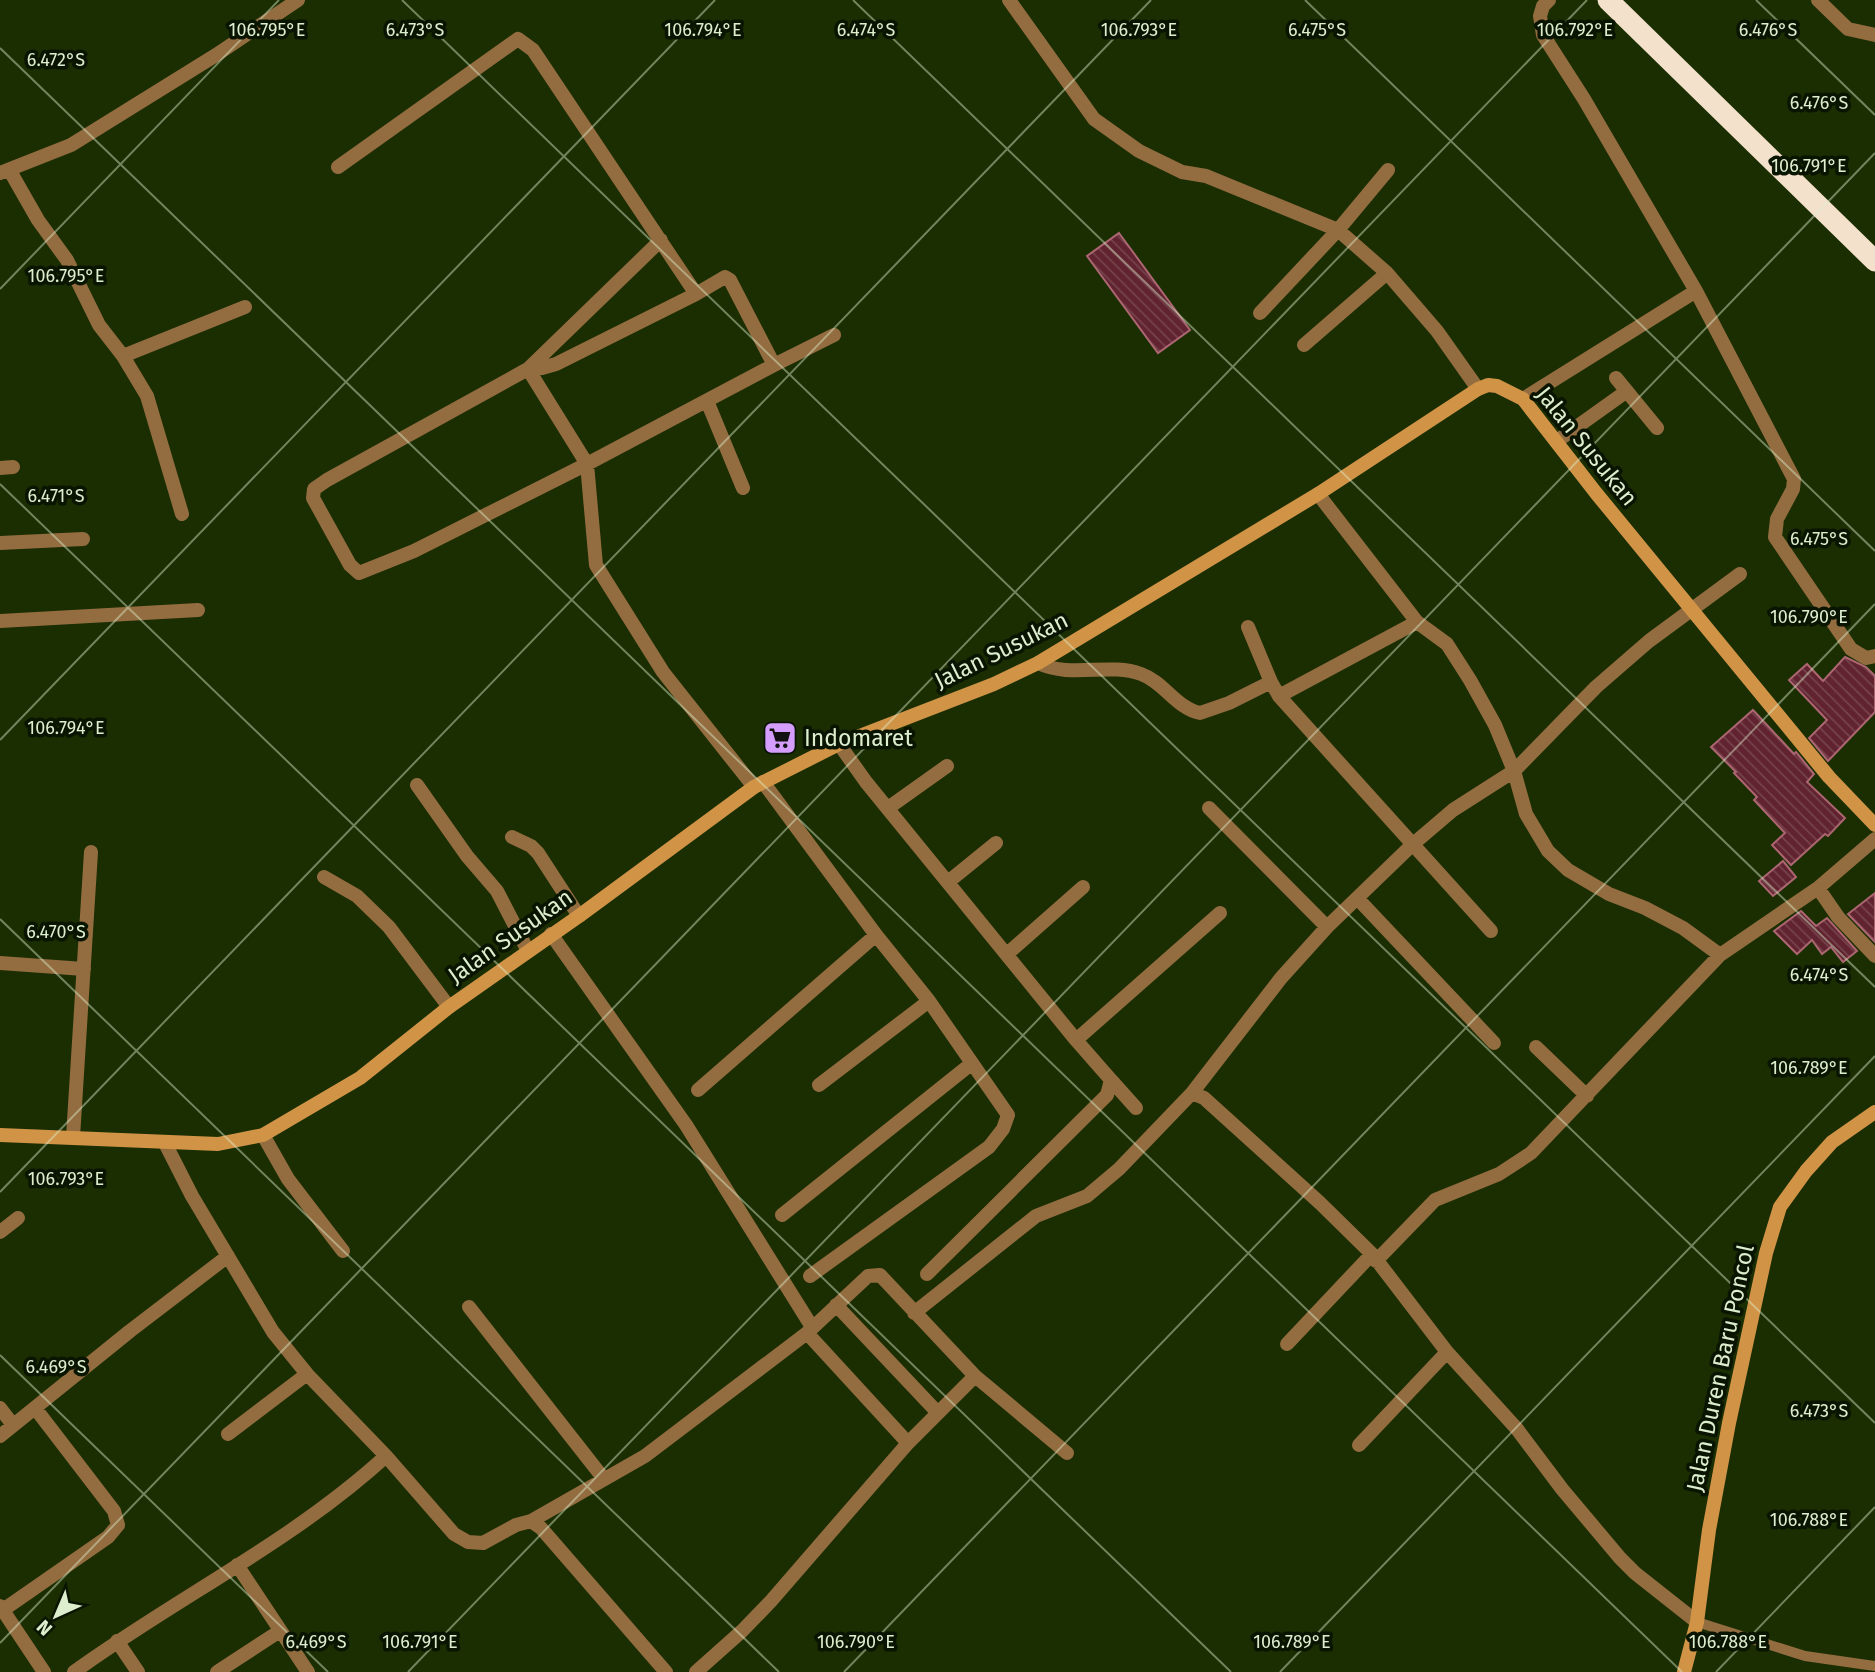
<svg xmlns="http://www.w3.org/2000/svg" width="1875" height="1672" viewBox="0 0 1875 1672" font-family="'Fira Sans',sans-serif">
<defs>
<pattern id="building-back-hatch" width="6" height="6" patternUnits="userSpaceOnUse" patternTransform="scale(1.75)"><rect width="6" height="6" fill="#60232f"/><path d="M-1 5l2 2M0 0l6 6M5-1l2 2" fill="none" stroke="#76434c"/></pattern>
</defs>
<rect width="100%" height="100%" fill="#1b2e02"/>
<path fill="url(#building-back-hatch)" stroke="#ab6671" stroke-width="2" d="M1119,233l71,97 -32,23 -71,-97z
M1845,657l21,10 9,9v36l-47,49 -19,-23 18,-18 -38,-40 18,-16 16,17z
M1753,710l41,44 2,-2 18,22 -7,8 38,36 -17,18 -3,-2 -34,31 -19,-20 13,-12 -31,-33 3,-3 -23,-24 2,-1 -25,-25z
M1783,861l13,16 -23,19 -14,-15z
M1875,893v49l-27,-28z
M1801,911l15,15 11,-8 30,33 -14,11 -12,-15 -9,7 -10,-14 -15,14 -23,-23z"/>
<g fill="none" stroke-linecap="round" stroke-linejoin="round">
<path stroke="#936d40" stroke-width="10" d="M1697,1622l108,34 70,10"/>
<path stroke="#936d40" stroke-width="14" d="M1009,0l85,119 45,32 43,21 24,4 132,54 49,43 50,58 41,58
M1549,0l-6,6 -3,10 3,19 41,64 112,192 98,188 -1,10 -16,30 -2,18 76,112 15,9 9,-2
M1818,0l30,29 27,6
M338,167l180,-128 15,11 163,244
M10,171l28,49 29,40 32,65 24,31 24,40 35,118
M0,173l71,-28 145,-90 82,-55
M1260,313l78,-83 50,-60
M1304,345l83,-72
M123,356l122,-49
M774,365l60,-30
M528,369l14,-1 14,-4 140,-70 29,-17 5,3 44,85 -187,99 -173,87 -55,22 -9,-8 -37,-67 1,-9 13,-9 201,-111 133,-129
M528,369l59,95 9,101 67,107 91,115
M1616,378l41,50
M1523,399l173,-108
M707,401l36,87
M1557,441l70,-50
M0,468l13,-1
M1318,494l99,128 30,22 23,36 25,45 19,46 12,43 22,37 20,19 41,24 36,14 38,20 37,27
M0,543l83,-4
M0,621l198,-11
M1248,627l23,55 8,14 212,235
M1038,663c34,16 70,-1 103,11 23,8 35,34 59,39l29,-10 42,-21
M1279,696l138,-74
M839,744l27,38 210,258 35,40 -4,15 -180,179
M763,782l113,153 53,66 79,114 -5,14 -14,18 -179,129
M417,785l50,71 30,35 31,60
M888,808l59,-42
M1209,808l118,119
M512,837l19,9 7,7 41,63
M324,877l33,19 32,31 60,80
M948,882l48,-39
M1818,888l20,29 37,39
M1357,898l137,145
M551,934l135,191 126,202
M1007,954l76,-67
M0,963l84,6
M1076,1040l144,-127
M1536,1047l51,49
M1111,1080l25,28
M819,1085l110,-84
M698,1090l178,-155
M1192,1093l12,5 116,105 52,51 75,98 70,77 45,60 58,69 15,15 62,49
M263,1135l25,44 55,72
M73,1137l18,-285
M165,1143l27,53 81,136 34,42 79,82 68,78 14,8 15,1 33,-18 15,-4 10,7 125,144
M782,1215l189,-151
M0,1232l18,-14
M1376,1261l59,-61 64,-26 32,-21 189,-198 98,-67 57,-49
M836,1305l102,108
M469,1307l135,172
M914,1313l122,-97 51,-20 32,-27 73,-76 89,-115 46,-51 85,-82 41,-35 61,-39 82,-84 53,-46 91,-67
M807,1333l101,110
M1287,1344l85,-90
M0,1408l13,17
M228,1434l79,-60
M0,1436l130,-105 98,-75
M1359,1445l88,-93
M531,1521l114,-65 162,-123 61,-57 12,-1 95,101 92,77
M237,1565l71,107
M0,1606l44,66
M3,1610l105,-73 10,-12 -4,-14 -79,-103
M117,1641l21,31
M74,1672c102,-74 218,-130 312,-216
M217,1672l63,-41
M696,1672l46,-41 29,-30 137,-158 67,-67"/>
<path stroke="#d19447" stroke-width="14" d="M0,1135l218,9 45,-9 97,-57 89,-71 130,-91 175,-129 85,-43 155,-60 44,-21 280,-169 160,-105 10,-4 9,1 26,13 73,94 233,284 46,48
M1684,1672l13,-50 12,-92 20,-107 37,-170 14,-46 26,-36 26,-29 43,-30"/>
<path stroke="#f4e1cc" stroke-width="21" d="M1608,0l267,261"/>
</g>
<path fill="none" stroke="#ddeecf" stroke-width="2" stroke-opacity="0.45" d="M402,0l1473,1423M853,0l1022,987M1305,0l570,551M1756,0l119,115M0,48l1682,1624M0,289l279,-289M0,484l1231,1188M0,740l715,-740M0,919l779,753M0,1192l1151,-1192M0,1355l328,317M0,1643l1587,-1643M408,1672l1467,-1519M844,1672l1031,-1068M1280,1672l595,-616M1716,1672l159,-165"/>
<defs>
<symbol id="supermarket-square" viewBox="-11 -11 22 22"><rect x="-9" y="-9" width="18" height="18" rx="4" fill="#d49cfb" stroke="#091401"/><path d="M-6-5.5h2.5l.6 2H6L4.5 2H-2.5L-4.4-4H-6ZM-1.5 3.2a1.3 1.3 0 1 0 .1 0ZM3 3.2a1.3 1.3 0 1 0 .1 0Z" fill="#111"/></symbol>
</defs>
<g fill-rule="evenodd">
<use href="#supermarket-square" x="761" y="719" width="38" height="38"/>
</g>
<g text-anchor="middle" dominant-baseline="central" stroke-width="7" stroke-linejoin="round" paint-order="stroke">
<g font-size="23" fill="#ddeecf" stroke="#091401">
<text transform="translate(1587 446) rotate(51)">Jalan Susukan</text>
<text transform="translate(1001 650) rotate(-26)">Jalan Susukan</text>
<text transform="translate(510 936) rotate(-35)">Jalan Susukan</text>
<text transform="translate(1720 1368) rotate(-78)">Jalan Duren Baru Poncol</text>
</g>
<g font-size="23" fill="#ddeecf" stroke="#091401" text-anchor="start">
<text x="804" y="738">Indomaret</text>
</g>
</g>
<g font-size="18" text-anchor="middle" fill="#ddeecf" stroke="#091401" stroke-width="7" stroke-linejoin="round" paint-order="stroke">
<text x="1768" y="36">6.476°S</text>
<text x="415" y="36">6.473°S</text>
<text x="866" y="36">6.474°S</text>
<text x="1317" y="36">6.475°S</text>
<text x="267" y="36">106.795°E</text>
<text x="703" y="36">106.794°E</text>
<text x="1139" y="36">106.793°E</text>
<text x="1575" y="36">106.792°E</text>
<text x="56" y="66">6.472°S</text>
<text x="1819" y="109">6.476°S</text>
<text x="1809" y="172">106.791°E</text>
<text x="66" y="282">106.795°E</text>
<text x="56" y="502">6.471°S</text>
<text x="1819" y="545">6.475°S</text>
<text x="1809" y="623">106.790°E</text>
<text x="66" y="734">106.794°E</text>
<text x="56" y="938">6.470°S</text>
<text x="1819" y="981">6.474°S</text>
<text x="1809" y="1074">106.789°E</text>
<text x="66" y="1185">106.793°E</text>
<text x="56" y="1373">6.469°S</text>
<text x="1819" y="1417">6.473°S</text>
<text x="1809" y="1526">106.788°E</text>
<text x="420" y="1648">106.791°E</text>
<text x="856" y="1648">106.790°E</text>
<text x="1292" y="1648">106.789°E</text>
<text x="1728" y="1648">106.788°E</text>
<text x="316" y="1648">6.469°S</text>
</g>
<g transform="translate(56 1616) rotate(224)" stroke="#091401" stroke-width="5" paint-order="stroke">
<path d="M0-5L12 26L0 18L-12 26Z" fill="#ddeecf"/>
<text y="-10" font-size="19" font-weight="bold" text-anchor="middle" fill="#ddeecf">N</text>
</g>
</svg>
